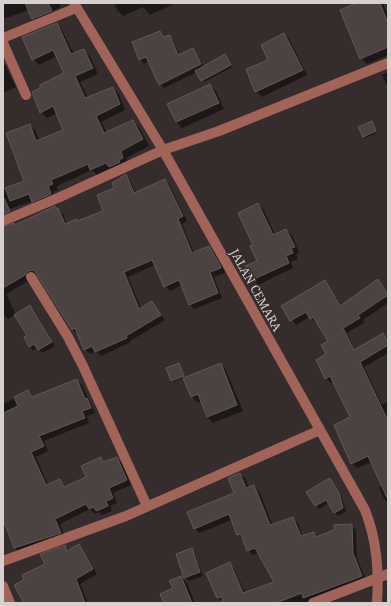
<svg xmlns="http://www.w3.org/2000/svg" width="391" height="606" viewBox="0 0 391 606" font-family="'Noto Serif',serif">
<rect width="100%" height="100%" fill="#352d2b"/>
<path fill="#0007" d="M3,3h56l2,4 -8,4 2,4 -19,8 -7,-13 -26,9z
M114,3h59l1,1 -24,11 -7,-8 -20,9 -6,-6z
M360,3h23l5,13v39l-21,9 -6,-6z
M56,24l6,6 12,24 10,-4 6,6 8,18 -18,8 8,16 25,-10 6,6 6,16 -24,12 6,11 26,-12 6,6 10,19 -23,12 3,6 -32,11 -5,-5 -35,16 1,4 -5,2 3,8 -17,7 -6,-6 -29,10 -1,-21 23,-8 4,-57 6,6 3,10 26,-11 -8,-17 -10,5 -6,-6 25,-38 -9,-18 -18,9 -6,-6z
M160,32l5,6 5,-2 3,4 7,15 13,-6 11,18 21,-12 7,12 -28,15 -7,-10 -33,16 -4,-4 -11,-23 -5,3 -4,-4 -7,-17z
M284,34l5,5 18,36 -45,22 -6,-6 -9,-21 22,-10z
M3,61l13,26 -13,6z
M388,72v16l-6,-13z
M210,85l6,6 8,18 -42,19 -6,-6 -8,-17z
M372,122l5,11 -12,5 -2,-2z
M126,175l4,5 6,14 29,-14 4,4 18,37 -5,3 12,29 15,-6 5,5 10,18 1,3 -11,4 8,21 -28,11 -4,-5 -8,-19 -12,6 -5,-5 -10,-21 -27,12 13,31 11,-6 13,18 -35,21 1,1 -30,14 -5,-5 -6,3 -5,-5 -7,-15 -6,-4 -34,-56 -5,2 -3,4 -24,14 10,21 14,-9 4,4 21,36 -13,7 -4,-5 -5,3 -8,-14 3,-1 -13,-21 -7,4 -5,-5v-68l52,-39 8,7 4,10 11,-2 26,-11 11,-23z
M258,204l6,6 11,25 11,-5 6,5 7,17 -3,2 2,5 -7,3 2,6 -35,17 -5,-6 5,-18 -4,-16z
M325,281l16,25 37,-25 10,12v10l-25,17 1,3 -17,10 8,17 28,-15 5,6v12l-24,14 18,38 6,-3v101l-4,-4 -5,-12 4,-1 -11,-24 -15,6 -5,-5 -1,-45 -18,-36 -2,1 -5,-5 3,-36 -12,-20 -1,1 -6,-6 -14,8 -13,-18z
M179,364l6,15 36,-15 5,6 17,41 -30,12 -6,-6 -6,-16 -3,2 -6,-6 -8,-19 -11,4 -1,-2z
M77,380l5,5 13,28 -8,3 2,7 -45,18 4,10 -12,6 12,28 12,-5 6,7 21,-9 14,-19 4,4 12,-5 5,5 9,22 -18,8 4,10 -7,3 2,5 -10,4 -3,-3 -4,2 -5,-5 -30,15 5,14 -45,15 -5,-5 -12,-28v-116l25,-13 6,7z
M240,474l5,4 4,10 5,-2 5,5 14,35 20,-8 5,5 5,14 11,-4 4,4 33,-12 5,5 1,29 10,22 -53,22h-91l-5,-5 -11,-25 22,-9 5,4 11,25 30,-11 -16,-29 -6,2 -5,-5 -5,-11 -5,-5 -6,-14 -33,13 -5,-5 41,-35z
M333,483l9,15 4,13 -8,5 -9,-13 -10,6 -4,-4z
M78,545l5,5 14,24 -17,10 8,19h-51l-12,-22 21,-16 19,-19 4,5z
M191,550l4,4 8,22 -14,5 -4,-4z
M181,577l6,6 8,20h-30z"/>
<path fill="#4b4341" stroke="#625856" d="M25,3h23l4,8 -20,8z
M357,3h23l8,20v24l-28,12 -20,-49z
M57,23l14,31 13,-5 9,19 -18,8 10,22 28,-11 7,17 -24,12 8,17 29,-13 10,19 -22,12 2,7 -4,2 1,2 -11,5 -3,-4 -16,7 -2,-6 -37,16 2,4 -5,2 3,8 -19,8 -3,-8 -19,7 -5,-13 19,-7 -18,-48 24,-9 6,17 27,-11 -10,-24 -13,7 -8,-21 8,-4v-3l24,-12 -11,-23 -21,10 -10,-23z
M160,31l3,6 7,-2 8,20 15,-7 8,16 -42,21 -13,-28 -7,3 -7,-18z
M284,33l19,37 -48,22 -9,-23 22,-9 -7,-15z
M225,54l6,11 -30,16 -6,-10z
M210,84l9,19 -43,19 -9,-18z
M372,121l4,10 -13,6 -5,-10z
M126,174l8,19 31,-14 18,37 -5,3 14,34 17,-7 11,19 1,3 -11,4 8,21 -29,12 -10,-25 -15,7 -12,-27 -28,12 15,37 13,-8 9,14 -35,21 1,2 -32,14 -3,-6 -8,4 -9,-22 -3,2 -38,-60 -6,1 -3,4 -22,13v-61l11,-4 1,2 40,-19 2,3 1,-1 7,16 11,-5 1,2 26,-10 -6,-16 17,-7 -2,-5z
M3,196l7,15 -7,3z
M258,203l15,32 13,-6 9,18 -4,1 2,5 -7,3 3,7 -37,17 -7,-14 12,-5 -7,-15 3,-1 -15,-32z
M378,279l10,16 -30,20 2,3 -17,10 11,22 29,-17 5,10v2l-28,17 28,59v79l-20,-44 -17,8 -17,-39 16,-8 -20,-41 -5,3 -9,-19 10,-6 -5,-9 7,-4 -15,-24 -3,2 -4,-7 -16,9 -9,-15 44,-26 15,26z
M30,305l22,37 -14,8 -4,-6 -5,3 -5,-10 3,-2 -13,-20z
M179,363l5,13 -13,5 -5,-13z
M221,363l16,42 -30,12 -9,-23 -7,3 -8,-19z
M77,379l8,20 2,-1 4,10 -9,3 3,7 -46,18 5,10 -13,6 15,33 14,-6 4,8 22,-10 -5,-11 20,-9 2,5 14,-5 10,23 -18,8 4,10 -7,3 2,5 -12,5 -2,-4 -5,2 -3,-5 -31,15 6,14 -47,15 -11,-29v-106l15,-7 -4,-9 14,-7 4,7z
M240,473l6,15 8,-3 16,40 23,-8 8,19 13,-4 2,5 18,-7v-5l18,-1 1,29 9,23 -59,22 -1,-5 -26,10h-57l4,-3 -2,-3 -4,1 -11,-25 24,-11 13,31 31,-11 -19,-34 -8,3 -6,-17 -4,1 -8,-21 -35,15 -7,-17 47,-19 -6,-15z
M330,478l9,15 4,15 -9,5 -8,-13 -11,6 -9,-14z
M79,544l14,25 -17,10 9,24h-61l-10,-18 10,-5 -2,-5 23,-11 -5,-10 25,-9 2,6z
M192,548l8,24 -16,6 -8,-24z
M181,576l11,27h-28l-4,-9 13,-6 -4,-7z"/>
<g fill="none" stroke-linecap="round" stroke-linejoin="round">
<path stroke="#a26459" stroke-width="10" d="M74,3l89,147 202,360c12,31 14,60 12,93
M3,38l73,-30
M3,43l23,52
M3,221l57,-24 103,-47 56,-19 169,-68
M31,277l37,60 15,29 64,140
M3,561l123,-45 194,-86
M3,586l7,17
M313,603l75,-29"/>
</g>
<g text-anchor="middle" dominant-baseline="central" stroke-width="3" stroke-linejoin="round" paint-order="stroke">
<g font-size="12" fill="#d6d1d0" stroke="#352d2b">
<text transform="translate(256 290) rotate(61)">JALAN CEMARA</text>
</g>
</g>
<rect width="391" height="606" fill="none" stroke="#d6d1d0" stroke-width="8"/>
</svg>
